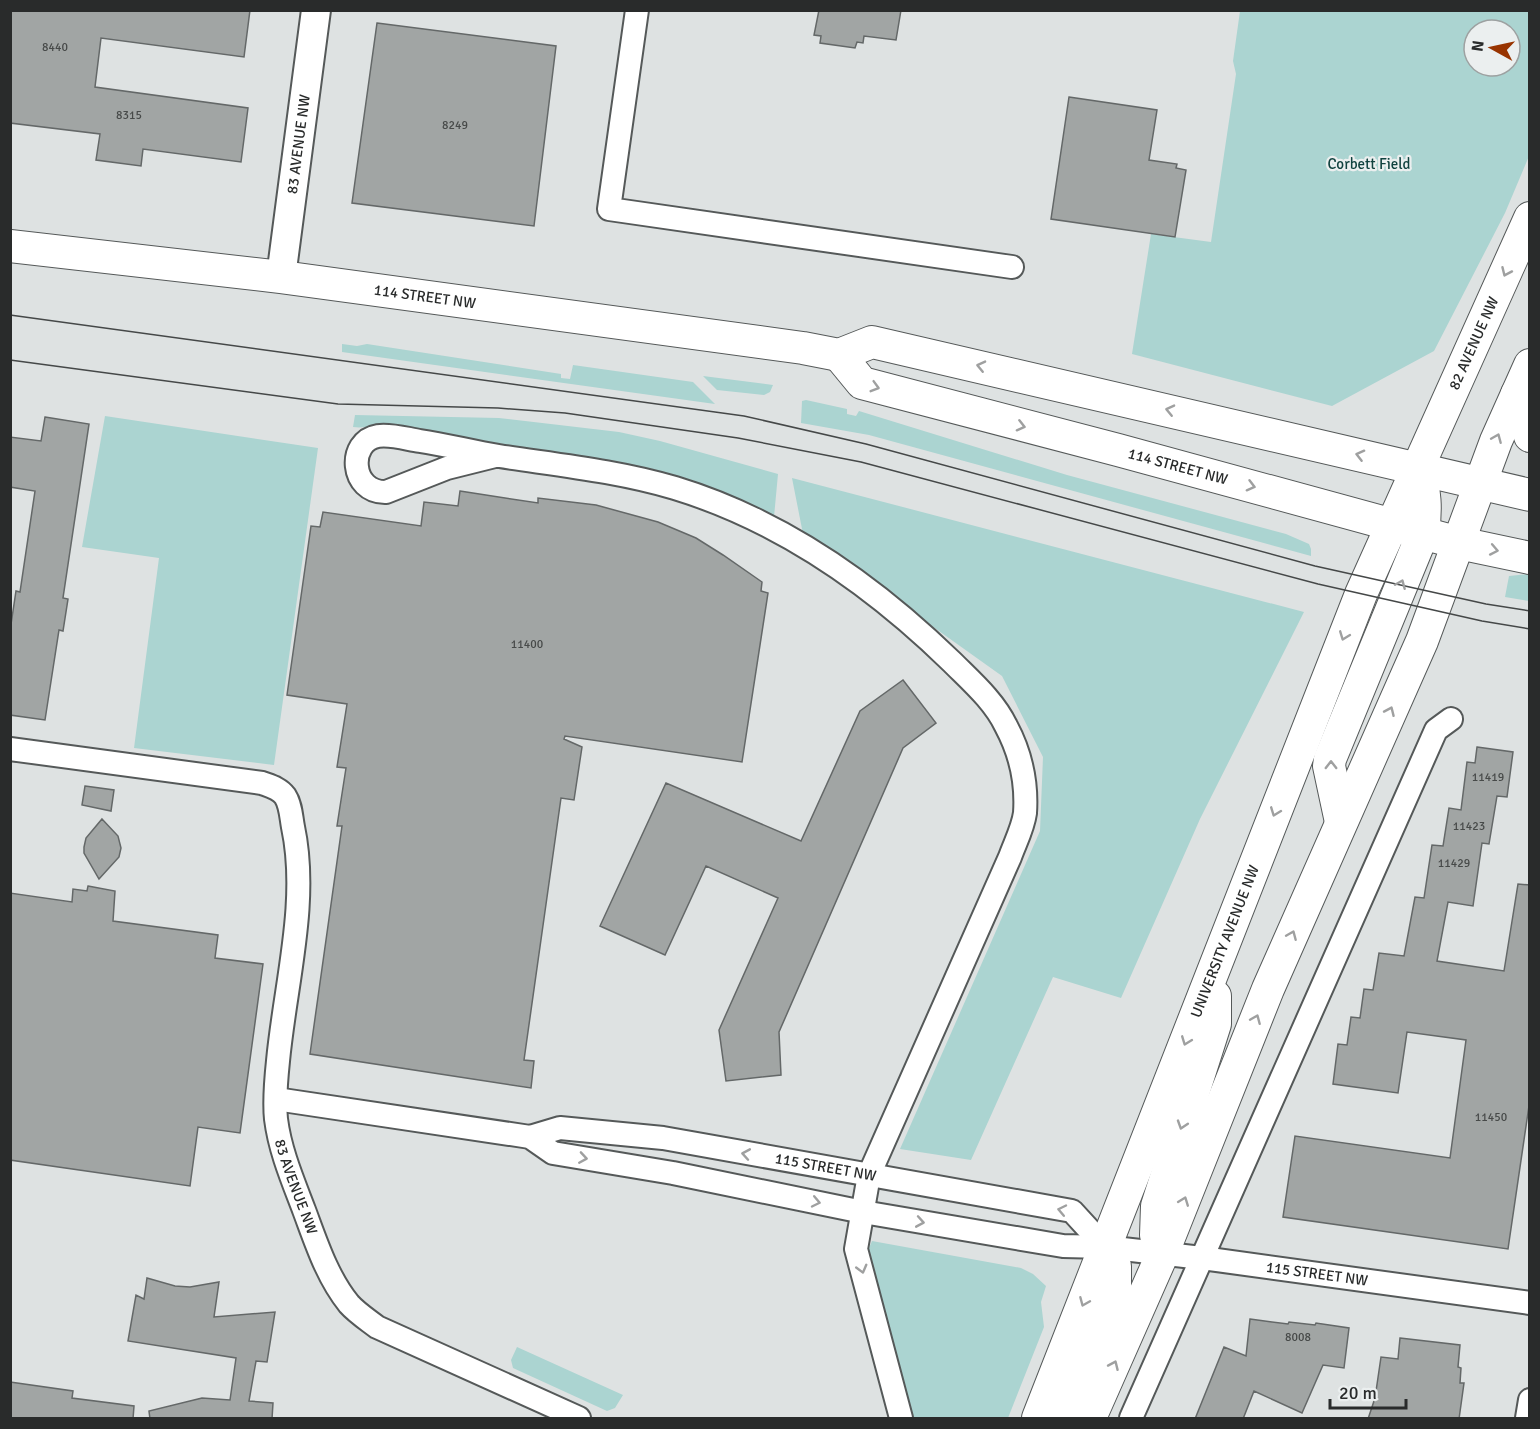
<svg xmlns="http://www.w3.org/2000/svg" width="1540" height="1429" viewBox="0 0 1540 1429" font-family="Signika,sans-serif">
<rect width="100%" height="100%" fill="#dee2e2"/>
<path fill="#abd4d1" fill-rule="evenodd" d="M1240,11h289v145l-24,57 -71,138 -102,55 -200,-52 19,-120 60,8 25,-168 -3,-13zM1474,30h36v36h-36z
M342,344l15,2 10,-2 194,30v4l9,1 3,-14 120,17 22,22 -373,-52z
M703,376l70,9 -3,7 -6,3 -47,-5z
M806,400l41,9v5l9,2 3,-5 208,64 219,59 23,10 2,5v7l-442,-121 -68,-12 1,-22z
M355,415l144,3 120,14 41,9 118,33 -4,43 -56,-25 -54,-19 -43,-11 -96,-14 -131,-23c-15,-2 -27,4 -41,2z
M105,416l213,32 -44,317 -140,-17 25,-190 -77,-11z
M792,478l512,134 -104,207 -79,179 -68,-21 -82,183 -71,-11 140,-318 3,-74 -41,-81 -199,-142z
M1529,574v27l-24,-4 4,-21z
M872,1241l149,27 12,6 13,12 -5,16 3,25 -36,91h-98l-42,-160 1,-10z
M517,1347l106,48 -8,13 -8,3 -94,-43 -2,-8z"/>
<path fill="#a1a5a4" stroke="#646868" stroke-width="1.5" d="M10,10h240l-6,47 -143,-19 -6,49 153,21 -7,54 -98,-13 -2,17 -45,-6 4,-26 -90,-11z
M819,10h82l-5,30 -32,-4 -1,7 -6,-1 -2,6 -35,-5 1,-7 -7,-1z
M377,23l179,23 -22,180 -182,-23z
M1069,97l88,13 -8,50 28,4 -1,4 10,2 -11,67 -124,-18z
M45,417l44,7 -26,174 5,1 -5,32 -4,-1 -14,90 -35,-5v-84l6,-40 4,1 15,-101 -25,-4v-50l31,4z
M460,491l78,12v-5l58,7 62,17 38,16 27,17 39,27 -1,9 7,2 -26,169 -177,-26 -1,3 18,8 -8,53 -13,-2 -37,262 10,1 -3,27 -221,-34 32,-228h-5l9,-58 -9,-1 10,-63 -60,-9 24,-169 9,1 3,-15 98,14 3,-24 34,4z
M903,680l33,43 -33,25 -124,284 2,43 -55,6 -7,-51 59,-132 -72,-32 -41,89 -65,-29 66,-143 135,58 59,-130z
M1477,747l36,5 -6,45 -10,-1 -8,48 -7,-1 -9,63 -25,-4 -11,59 67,10 14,-87 12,1v214l-22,150 -225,-32 12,-81 155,22 16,-118 -59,-8 -9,61 -65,-9 5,-40 9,1 4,-28 9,1 4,-29 9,1 6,-37 25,3 11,-59 9,1 8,-53 11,1 6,-38 12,2 6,-48 8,1z
M85,786l29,4 -3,21 -29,-6z
M102,819l16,17 3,12 -2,9 -20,22 -15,-26v-6l2,-9z
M88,886l27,5 -2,30 105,14 -3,23 48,6 -23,169 -42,-6 -8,59 -180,-26v-267l62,9 1,-13 14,2z
M147,1278l28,8 15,1 29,-5 -5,35 61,-5 -8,50 -11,-1 -7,40 24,2 -1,16h-122l-1,-8 53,-13 28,2 6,-42 -108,-17 8,-46 8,4z
M1250,1319l38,5 1,-2 26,3 1,-2 33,5 -5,40 -21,-3 -21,48 -48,-22 -11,28h-48l29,-72 22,9z
M1400,1338l60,7 -2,22 3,1 -1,15h4l-5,36h-91l7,-21 6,-41 17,2z
M10,1382l63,9 -1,7 62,8 -1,13h-123z"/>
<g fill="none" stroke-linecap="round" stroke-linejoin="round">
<defs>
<g id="minor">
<path d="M637,10l-28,199 403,58"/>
<path d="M495,456l-48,12 -61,24c-36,1 -39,-51 -8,-56 13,-2 29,3 42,5 27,4 53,11 79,15 59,9 119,15 176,32 105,32 199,98 277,174 20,20 42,39 54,64 14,26 21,57 19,87 -2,15 -10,30 -15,44l-141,318 -13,74 45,169"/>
<path id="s1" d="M10,749l252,34c8,3 17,5 23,13 6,9 6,21 8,31 16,75 -8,158 -15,234 -2,19 -4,39 -2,58 4,32 17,62 28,91 12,32 23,67 45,94 8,9 19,16 28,23l202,91"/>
<path id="s2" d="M276,1099l254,38 23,16 120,20 190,39 200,34 42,1 97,11 328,45"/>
<path id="s3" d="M530,1137l30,-9 103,10 409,73 33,36"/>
<path d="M1131,1418l305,-688 15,-11"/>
<path d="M1527,1418l3,-18"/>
</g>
<g id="tertiary">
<path id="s4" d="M281,277l35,-267"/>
</g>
<g id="secondary">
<path id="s5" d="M10,246l271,31 522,71 36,7 33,-13 658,153"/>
<path id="s6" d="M839,355l23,28 256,67 341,93 71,15"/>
<path d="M1517,394l13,42"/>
<path d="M1341,822l-12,-56 1,-7 93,-226c3,-23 3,-43 -6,-65"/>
<path d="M1161,1251l-5,-16 1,-29 58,-182v-28"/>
<path id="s7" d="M1038,1418l323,-824 169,-376"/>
<path d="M1067,1418l48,-127v-25l-10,-19"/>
<path d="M1090,1418l72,-163 106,-266 154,-348 74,-200 34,-76"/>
</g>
</defs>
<use href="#minor" stroke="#555959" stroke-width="26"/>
<use href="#tertiary" stroke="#555959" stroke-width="32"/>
<use href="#secondary" stroke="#555959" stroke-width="34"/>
<use href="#minor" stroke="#fff" stroke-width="22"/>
<use href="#tertiary" stroke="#fff" stroke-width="28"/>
<use href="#secondary" stroke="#fff" stroke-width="32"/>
<path stroke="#454848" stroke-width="1.5" d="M10,315l734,101 122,28 449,122 171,38 44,7
M10,360l328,44 160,4 67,5 173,25 123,24 457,122 164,37 48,8"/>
</g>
<defs><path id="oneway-chevron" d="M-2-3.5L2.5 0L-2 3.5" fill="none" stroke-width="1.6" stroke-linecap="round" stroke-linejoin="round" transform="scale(1.5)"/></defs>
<g stroke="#9fa0a0">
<use href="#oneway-chevron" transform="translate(1506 272) rotate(114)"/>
<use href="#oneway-chevron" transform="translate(981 366) rotate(-167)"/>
<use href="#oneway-chevron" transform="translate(875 387) rotate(16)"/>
<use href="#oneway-chevron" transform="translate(1170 410) rotate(-167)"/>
<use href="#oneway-chevron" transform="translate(1021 426) rotate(14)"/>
<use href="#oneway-chevron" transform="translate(1497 438) rotate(-67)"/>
<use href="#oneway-chevron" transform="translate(1360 455) rotate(-166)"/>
<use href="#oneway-chevron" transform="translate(1251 486) rotate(15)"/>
<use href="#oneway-chevron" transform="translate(1494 550) rotate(11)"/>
<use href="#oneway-chevron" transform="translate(1401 584) rotate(-67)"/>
<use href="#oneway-chevron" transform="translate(1344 636) rotate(111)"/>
<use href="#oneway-chevron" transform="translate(1390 711) rotate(-66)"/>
<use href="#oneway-chevron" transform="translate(1331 765) rotate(-90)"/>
<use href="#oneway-chevron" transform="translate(1275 812) rotate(111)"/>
<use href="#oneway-chevron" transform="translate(1292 935) rotate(-67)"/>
<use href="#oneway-chevron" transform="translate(1256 1019) rotate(-67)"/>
<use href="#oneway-chevron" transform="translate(1186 1041) rotate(111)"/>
<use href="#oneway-chevron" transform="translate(1182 1125) rotate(108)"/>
<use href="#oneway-chevron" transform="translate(746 1154) rotate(-170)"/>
<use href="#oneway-chevron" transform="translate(583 1158) rotate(9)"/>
<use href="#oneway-chevron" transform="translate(1184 1201) rotate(-69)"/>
<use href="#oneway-chevron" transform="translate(816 1202) rotate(12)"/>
<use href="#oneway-chevron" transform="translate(1062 1210) rotate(-168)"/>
<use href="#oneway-chevron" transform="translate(920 1222) rotate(10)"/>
<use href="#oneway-chevron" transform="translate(862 1269) rotate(75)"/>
<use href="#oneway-chevron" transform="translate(1084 1302) rotate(113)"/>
<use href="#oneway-chevron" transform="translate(1114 1365) rotate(-66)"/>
</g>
<g text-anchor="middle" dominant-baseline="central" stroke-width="4.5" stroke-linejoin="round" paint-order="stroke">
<g font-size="12" fill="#474a49">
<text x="55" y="47">8440</text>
<text x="129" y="115">8315</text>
<text x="455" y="125">8249</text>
<text x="527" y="644">11400</text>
<text x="1488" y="777">11419</text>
<text x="1469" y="826">11423</text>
<text x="1454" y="863">11429</text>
<text x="1491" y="1117">11450</text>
<text x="1298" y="1337">8008</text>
</g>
<g font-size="15" fill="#292b2b" stroke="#ebefef">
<text stroke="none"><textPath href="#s4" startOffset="134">83 AVENUE NW</textPath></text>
<text stroke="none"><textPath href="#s5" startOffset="418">114 STREET NW</textPath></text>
<text stroke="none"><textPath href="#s7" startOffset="1160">82 AVENUE NW</textPath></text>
<text stroke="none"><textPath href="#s6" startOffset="363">114 STREET NW</textPath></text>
<text stroke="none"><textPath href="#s7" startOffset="512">UNIVERSITY AVENUE NW</textPath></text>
<text stroke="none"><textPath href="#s3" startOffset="300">115 STREET NW</textPath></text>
<text stroke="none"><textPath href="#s1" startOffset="678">83 AVENUE NW</textPath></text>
<text stroke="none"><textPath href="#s2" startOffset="1059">115 STREET NW</textPath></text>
</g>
<g font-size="15" fill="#10423f" stroke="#ebefef">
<text x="1369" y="164">Corbett Field</text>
</g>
</g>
<rect width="1540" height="1429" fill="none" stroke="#292b2b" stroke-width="24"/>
<g transform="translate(1492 48) rotate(278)"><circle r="28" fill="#ebefef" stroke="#9da1a1" stroke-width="1.5"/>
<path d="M0-4.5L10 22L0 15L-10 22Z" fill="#983400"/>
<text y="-9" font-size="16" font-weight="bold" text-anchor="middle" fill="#292b2b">N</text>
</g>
<path d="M1330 1399v9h76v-9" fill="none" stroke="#292b2b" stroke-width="3"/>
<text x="1339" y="1399" font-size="18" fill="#292b2b" stroke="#ebefef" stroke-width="4.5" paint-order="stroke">20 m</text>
</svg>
